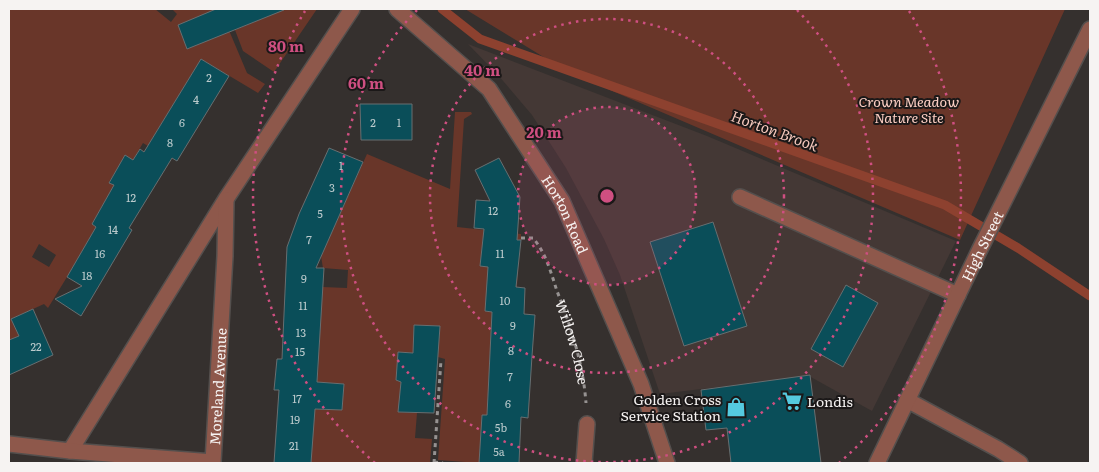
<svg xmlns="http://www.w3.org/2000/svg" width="1099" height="472" viewBox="0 0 1099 472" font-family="Literata,serif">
<rect width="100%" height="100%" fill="#35302e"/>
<path fill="#443835" d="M468,44l239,92 249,105 -84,170 -63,-35 -149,18 -40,-119 -16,-36 -38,-71 -34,-53 -34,-40z"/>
<path fill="#693629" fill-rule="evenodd" d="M9,9h146l16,13 6,-8 -5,-5h48l27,64 18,11 -7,9 -57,-34 -53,87 -5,-3 -10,17 -8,-4 -16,26 9,6 -16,18 -10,18 5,4 -49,80 -4,-4 -33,15 8,17 -10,4zM39,244l17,11 -7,12 -17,-10z
M259,9h58l-43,63 -31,-21 -8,-21 28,-12z
M465,9h600l-105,231 -392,-168z
M455,112h16l1,2 -8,5 -7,108 64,7v6l-38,-2 -3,28 38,3 -1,18 -25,25 -5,103h-5l-3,48 -41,-3 7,-101 -7,-2 2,-31 -26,-1 -1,28 -15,-1 -2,28 5,2 -2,30 18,1 -2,25 17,1 -2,24h-119l3,-54 28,1 2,-26 -28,-2 2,-6 4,-89 25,1 1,-18 -25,-2 -2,-12 46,-102 83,35z"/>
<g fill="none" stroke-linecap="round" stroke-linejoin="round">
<path stroke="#8d412f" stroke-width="9" d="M442,9l38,30 465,166 73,43 72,48"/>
</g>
<path fill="#0a4e59" stroke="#686e70" d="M216,9h68v1l-97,39 -9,-24z
M201,59l28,17 -52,85 -5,-3 -43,70 3,2 -51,86 -26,-17 27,-13 -15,-9 29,-50 -4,-3 22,-39 -5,-2 16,-28 8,5 7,-11 4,3z
M360,104h52v36h-51z
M329,148l34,14 -47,106h8l-7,114 27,2 -2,26 -27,-1 -4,54h-37l5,-73h-5l3,-31h5l5,-112 12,-33z
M499,158l21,39 -3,43h4l-5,47 9,1 -1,26 11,1 -3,41 -4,62 -7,-1 -2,46h-40l3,-48h5l5,-103 -7,-1 3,-44 -8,-1 4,-37 -10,-1 2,-28 14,1 -15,-31z
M713,222l34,104 -63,20 -34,-104z
M846,285l32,18 -35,64 -32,-18z
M33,309l20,46 -44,20v-35l10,-4 -8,-17z
M414,325l26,1 -6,87 -36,-1 3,-30 -5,-2 2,-28 15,1z
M810,375l11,88h-90l-4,-35 -21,2 -5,-40z"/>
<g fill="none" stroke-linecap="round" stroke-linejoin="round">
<defs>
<g id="minor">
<path id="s2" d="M397,9l92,80 73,112 79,183 26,79"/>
<path d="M740,197l218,98"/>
<path d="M907,400l91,49 22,14"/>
<path d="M9,444l61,7 156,-252 126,-190"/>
<path id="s3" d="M70,451l143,11 12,-206 1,-56"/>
<path d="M584,463l3,-39"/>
<path id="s4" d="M877,463l103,-214 110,-220"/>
</g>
</defs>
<use href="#minor" stroke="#544f4d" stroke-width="18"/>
<g stroke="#969291" stroke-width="3" stroke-dasharray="4 4" stroke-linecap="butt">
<path id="s1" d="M521,238h12c13,15 18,35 24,53 14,36 26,72 29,112"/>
<path d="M434,462l9,1"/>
<path d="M434,463l7,-103"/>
</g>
<use href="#minor" stroke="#8e584b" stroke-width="15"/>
</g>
<circle cx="607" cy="196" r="89" fill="#cf4f81" fill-opacity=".12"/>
<g fill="none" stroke="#cf4f81" stroke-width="2.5" stroke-dasharray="2.5 5">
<circle cx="607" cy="196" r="89"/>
<circle cx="607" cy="196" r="177"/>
<path d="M797 10A266 266 0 1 1 417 10"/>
<path d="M375 463A354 354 0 0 1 305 11M909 11A354 354 0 0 1 839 463"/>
</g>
<defs>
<symbol id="supermarket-bare" viewBox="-9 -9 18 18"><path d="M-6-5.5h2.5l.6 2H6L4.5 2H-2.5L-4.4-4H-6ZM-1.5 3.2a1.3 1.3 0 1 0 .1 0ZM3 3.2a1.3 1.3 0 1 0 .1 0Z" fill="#55cadf" stroke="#1b1818" stroke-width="2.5" paint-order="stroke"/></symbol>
<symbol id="shop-bare" viewBox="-9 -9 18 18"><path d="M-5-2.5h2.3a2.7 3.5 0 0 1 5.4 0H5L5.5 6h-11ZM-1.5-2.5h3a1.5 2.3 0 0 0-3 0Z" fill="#55cadf" stroke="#1b1818" stroke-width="2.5" paint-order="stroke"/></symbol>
</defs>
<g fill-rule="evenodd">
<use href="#supermarket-bare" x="778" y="387" width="28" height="28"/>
<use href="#shop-bare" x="722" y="393" width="28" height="28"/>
</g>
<g text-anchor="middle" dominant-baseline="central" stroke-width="4" stroke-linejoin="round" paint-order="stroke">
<g font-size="11" fill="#bbcacc">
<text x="209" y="77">2</text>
<text x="196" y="99">4</text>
<text x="182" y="122">6</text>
<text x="373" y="122">2</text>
<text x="399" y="122">1</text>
<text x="170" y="142">8</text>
<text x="341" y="165">1</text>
<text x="332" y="187">3</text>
<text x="131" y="197">12</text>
<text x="493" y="210">12</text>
<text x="320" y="213">5</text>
<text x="113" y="229">14</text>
<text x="309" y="239">7</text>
<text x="100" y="253">16</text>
<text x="500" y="253">11</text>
<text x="87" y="275">18</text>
<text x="304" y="278">9</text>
<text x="505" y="300">10</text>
<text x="303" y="305">11</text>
<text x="513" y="325">9</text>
<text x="301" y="332">13</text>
<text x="36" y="346">22</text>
<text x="511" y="350">8</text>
<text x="300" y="351">15</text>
<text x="510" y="376">7</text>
<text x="297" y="398">17</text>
<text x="508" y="403">6</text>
<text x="295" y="419">19</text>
<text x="501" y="427">5b</text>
<text x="294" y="445">21</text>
<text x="499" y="451">5a</text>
</g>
<g font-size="14" font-style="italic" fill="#fdcfc4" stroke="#1b1818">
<text x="909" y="101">Crown Meadow<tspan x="909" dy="16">Nature Site</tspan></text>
</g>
<g font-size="14" fill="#f6f3f2" stroke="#1b1818">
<text stroke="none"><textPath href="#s2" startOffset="269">Horton Road</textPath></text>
<text stroke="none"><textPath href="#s4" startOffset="241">High Street</textPath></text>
<text stroke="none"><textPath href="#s1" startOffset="124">Willow Close</textPath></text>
<text stroke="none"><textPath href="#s3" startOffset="219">Moreland Avenue</textPath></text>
</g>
<g font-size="14" fill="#f6f3f2" stroke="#1b1818" text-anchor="end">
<text x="721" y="399">Golden Cross<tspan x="721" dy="16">Service Station</tspan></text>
<text x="807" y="401" text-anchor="start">Londis</text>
</g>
<g font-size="15" font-style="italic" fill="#f4c7bb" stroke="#1b1818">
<text transform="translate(775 130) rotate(20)">Horton Brook</text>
</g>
</g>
<circle cx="607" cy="196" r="8" fill="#cf4f81" stroke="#1b1818" stroke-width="2.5"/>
<g font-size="15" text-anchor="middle" font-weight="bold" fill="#cf4f81" stroke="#1b1818" stroke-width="4" stroke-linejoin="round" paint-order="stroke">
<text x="286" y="52">80 m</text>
<text x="482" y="76">40 m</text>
<text x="366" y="89">60 m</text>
<text x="544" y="138">20 m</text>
</g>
<rect width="1099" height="472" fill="none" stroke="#f6f3f2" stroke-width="20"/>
</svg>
